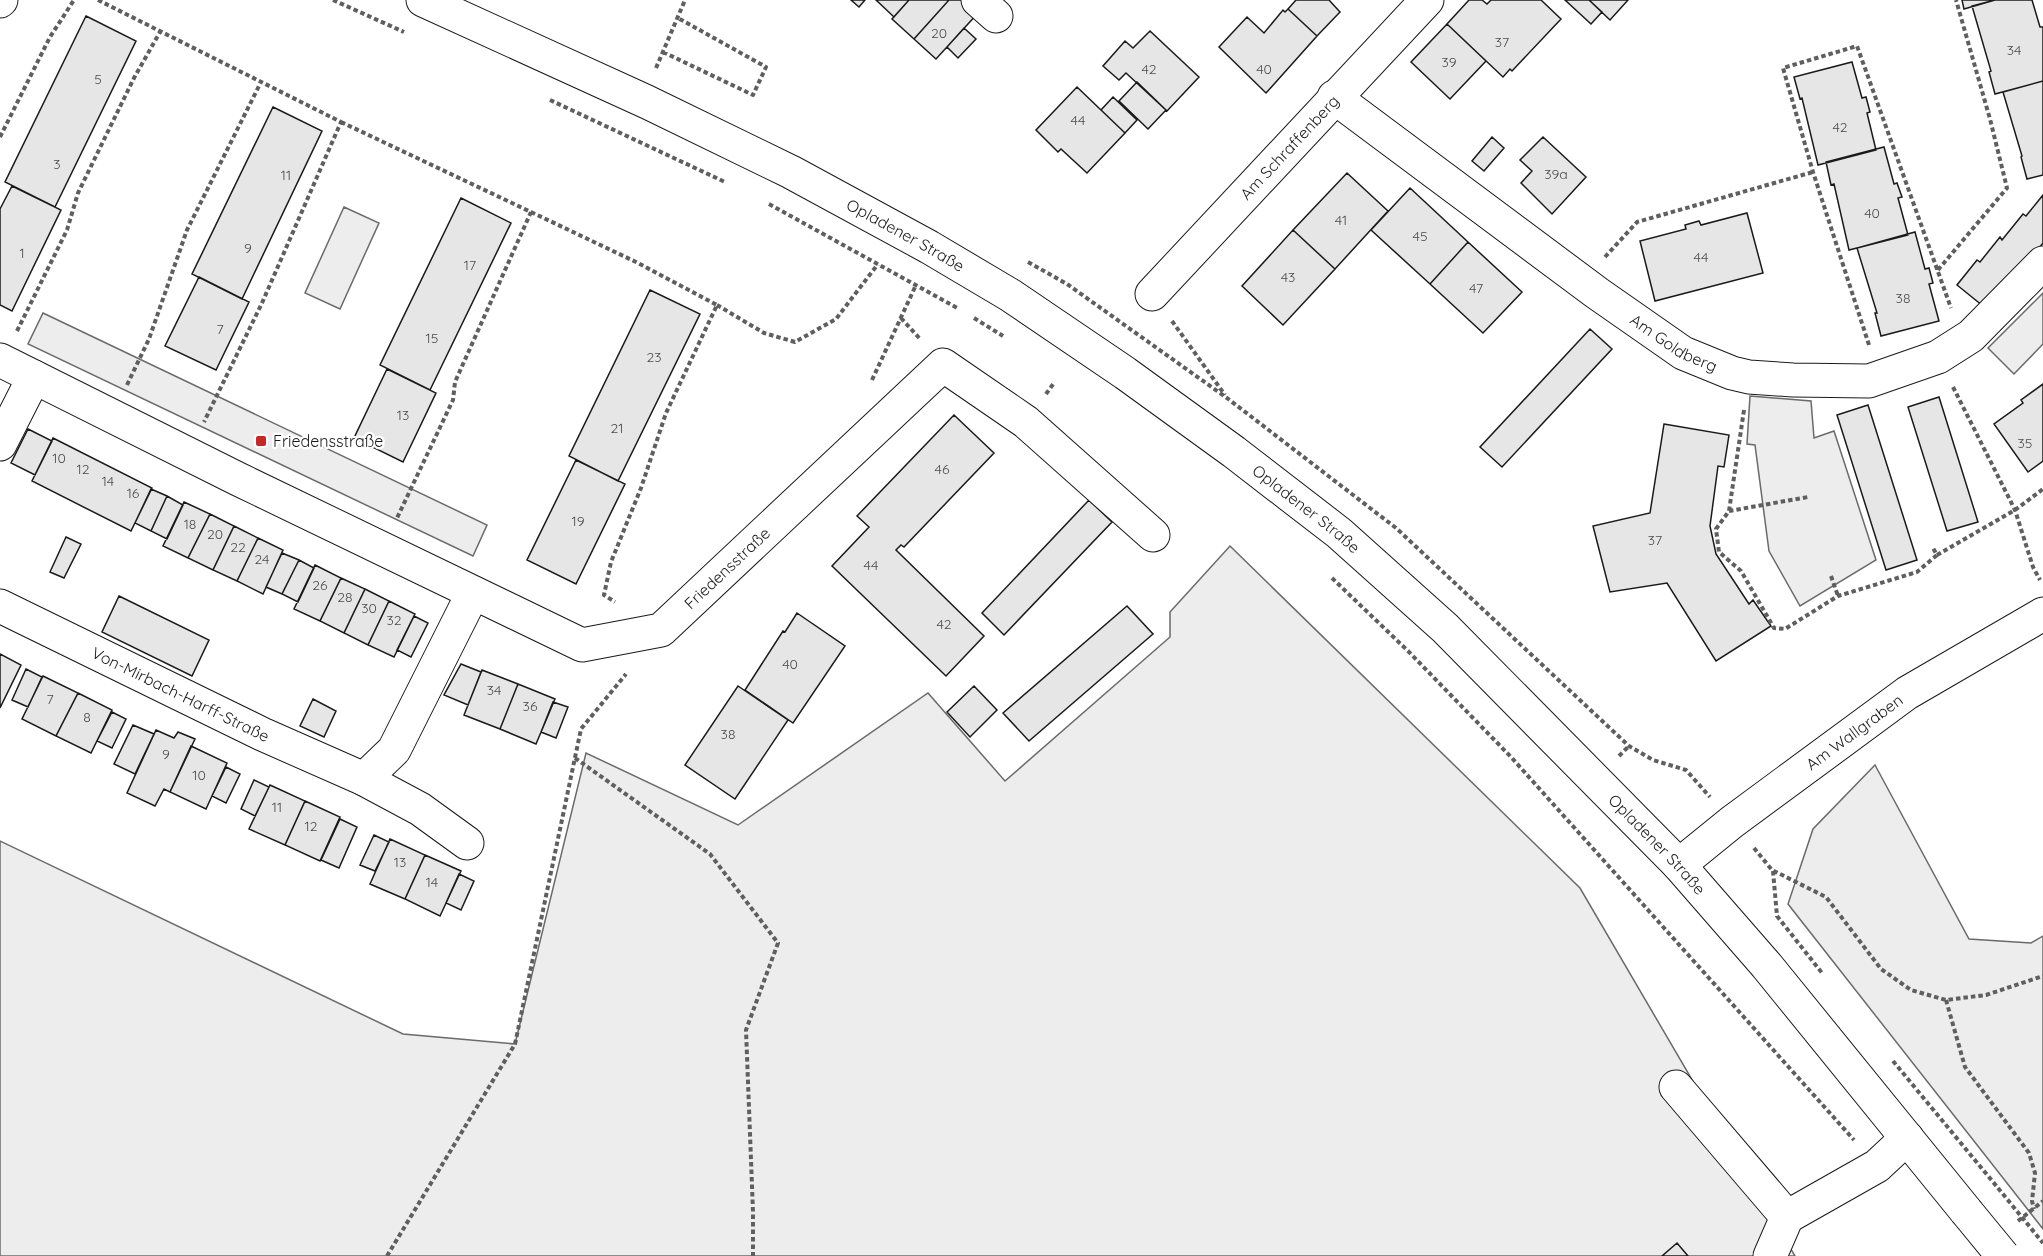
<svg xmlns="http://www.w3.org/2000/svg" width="2043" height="1256" viewBox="0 0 2043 1256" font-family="Quicksand,sans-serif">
<rect width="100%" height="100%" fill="#fff"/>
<path fill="#ededed" stroke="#6a6a6a" stroke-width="1.5" d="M344,207l35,16 -39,86 -35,-16z
M2043,293v51l-29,30 -26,-26z
M43,313l444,212 -14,31 -445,-212z
M1750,396l61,5 3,37 20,-7 42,129 -76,46 -31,-55 -14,-106 -8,-1z
M1230,546l350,342 215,368h-1795v-415l403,193 112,10 71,-291 152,72 190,-132 77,88 165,-144v-25z
M1875,765l94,174 62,4 12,-7v293l-255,-325 25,-75z"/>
<path fill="#e6e6e6" stroke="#1a1a1a" stroke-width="1.5" d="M851,0h14l-6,7z
M876,0h33l-15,17z
M909,0h40l-35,39 -22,-20z
M949,0h15l14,13 -42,46 -22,-20z
M1296,0h33l11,12 -23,24 -29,-27z
M1469,0h13l5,4 4,-4h50l20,19 -49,52 -2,-2 -7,8 -56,-53z
M1565,0h24l13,12 -11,12z
M1589,0h39l-18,20z
M1962,0h33l-31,9z
M1995,0h37l8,27h3v54l-48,13 -6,-22 2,-1 -19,-65z
M1288,9l29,27 -51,57 -47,-46 28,-30 17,16 19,-23 2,2z
M86,16l50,25 -81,166 -50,-25z
M1447,24l39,37 -36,38 -39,-37z
M964,28l12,11 -18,19 -11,-11z
M1150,31l49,46 -32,34 -41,-38 -7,7 -16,-14 22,-25 8,7z
M1852,62l10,36 4,-1 4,15 -3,1 9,37 -58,15 -16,-67 -2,1 -6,-22z
M2043,81v94l-16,4 -6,-22 1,-1 -19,-64z
M1137,82l29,28 -18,19 -29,-28z
M1077,87l48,46 -38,40 -26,-24 -3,3 -22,-22z
M1113,97l24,23 -12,13 -24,-23z
M273,107l49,24 -80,168 -50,-25z
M1492,137l12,11 -20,23 -12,-10z
M1543,137l43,40 -34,37 -31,-31 11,-12 -12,-11z
M1884,147l10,37 3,-1 5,14 -4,1 10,37 -59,15 -15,-66 -3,1 -5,-23z
M1347,173l41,38 -53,58 -42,-39z
M12,186l49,24 -49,101 -12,-6v-96z
M1410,188l58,54 -38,42 -59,-54z
M2043,195v48l-14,18 -46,45 -26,-21 20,-25 3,2 20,-25 2,3 21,-26 3,2z
M461,198l50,25 -81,167 -50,-25z
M1747,213l16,60 -108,28 -15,-60 46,-12 -1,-4 14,-4 2,4z
M1293,230l42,39 -52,56 -41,-39z
M1915,232l10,37 4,-1 4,15 -4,1 10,37 -58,15 -6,-23h2l-20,-65z
M1468,242l54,50 -39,41 -53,-49z
M199,277l50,25 -33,68 -51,-24z
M650,290l50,24 -82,167 -49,-25z
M1590,329l22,20 -110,118 -22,-20z
M387,369l49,24 -33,69 -49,-24z
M2043,384v77l-15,11 -34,-48 29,-21 -2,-3z
M1939,397l39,125 -31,9 -39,-124z
M1868,405l49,155 -31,10 -49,-155z
M954,415l40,38 -90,94 -3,-2 -5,5 88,86 -38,40 -114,-110 37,-39 -12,-11z
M1664,424l65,11 -5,32 -6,-1 -8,60 6,28 33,50 4,-4 18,26 -55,35 -49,-78 -57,9 -17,-66 57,-13z
M28,429l24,12 -17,34 -24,-12z
M53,438l99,50 -21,43 -99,-50z
M576,460l49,24 -49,100 -49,-24z
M151,489l16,7 -16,35 -16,-8z
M167,496l16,9 -16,34 -16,-8z
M1089,500l23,22 -108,113 -22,-22z
M184,502l26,12 -22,44 -25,-12z
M210,514l24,12 -21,44 -25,-12z
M234,526l24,12 -21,43 -24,-11z
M66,537l15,7 -17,34 -14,-6z
M258,538l25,12 -20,44 -26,-13z
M282,553l17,7 -17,34 -16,-7z
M299,560l15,8 -16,34 -16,-8z
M315,565l26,13 -21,43 -26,-12z
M341,578l24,11 -21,44 -24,-12z
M365,589l24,12 -21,44 -24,-12z
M119,596l90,44 -17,36 -90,-44z
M389,601l26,13 -21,43 -26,-12z
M1127,606l26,28 -124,107 -26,-28z
M797,613l48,33 -52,77 -48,-33 38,-59 2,1z
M414,616l14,7 -17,34 -14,-7z
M0,654l21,11 -21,43z
M461,664l20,8 -13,33 -24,-10z
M26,669l16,8 -14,30 -16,-7z
M482,670l36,14 -18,45 -36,-14z
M43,676l35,17 -22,43 -34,-17z
M518,684l37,15 -19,45 -36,-15z
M738,686l50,34 -53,79 -50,-34z
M974,686l23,24 -27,27 -23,-25z
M78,693l34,17 -21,43 -35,-17z
M313,699l23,12 -12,26 -24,-11z
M553,702l15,5 -12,31 -15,-6z
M112,712l14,7 -14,29 -15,-7z
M133,725l21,9 -19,40 -21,-10z
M156,730l18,8 4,-6 17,7 -25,53 -6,-3 -9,17 -28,-13z
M191,746l36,17 -21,46 -36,-17z
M226,767l14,7 -14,29 -14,-7z
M254,780l15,7 -14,29 -14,-7z
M270,785l35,16 -20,44 -36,-16z
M305,801l35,16 -20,44 -35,-16z
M340,819l17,8 -18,41 -18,-8z
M374,835l15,7 -14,29 -15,-6z
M390,839l35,16 -20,44 -35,-15z
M425,855l36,16 -21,45 -35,-17z
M459,874l15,7 -13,29 -15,-7z
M1677,1243l11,13h-26z"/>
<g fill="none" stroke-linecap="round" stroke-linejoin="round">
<defs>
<g id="minor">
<path d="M978,0l18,16"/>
<path d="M0,1l1,-1"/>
<path id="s1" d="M1334,97l263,196 86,60 49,20 17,4 44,3 76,1 69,-24 33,-21 72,-73"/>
<path id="s2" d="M1152,294l275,-294"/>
<path id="s3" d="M0,360l238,119 344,166 79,-15 282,-265 83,57 127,113"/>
<path d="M0,444l34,-67"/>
<path id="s4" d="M0,606l262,128 102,45 30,-29 79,-157"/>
<path d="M364,779l56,30 47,34"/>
<path d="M1676,1087l111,130"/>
<path d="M1770,1256l17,-39 90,-51 30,-28"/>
</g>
<g id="major">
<path id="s5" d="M423,0l224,102 144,70 138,75 81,48 115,78 109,79 105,81 106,95 234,237 88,101 199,245"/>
<path id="s6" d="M1679,865l53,-43 175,-129 136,-79"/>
</g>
</defs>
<use href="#minor" stroke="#1a1a1a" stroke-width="35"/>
<use href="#major" stroke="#1a1a1a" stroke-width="35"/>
<path stroke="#5f5f5f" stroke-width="4" stroke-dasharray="4.5 3" stroke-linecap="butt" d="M98,0l243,122 -79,181 -58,119
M333,0l71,32
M663,52l90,43 13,-28 -88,-49
M656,68l29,-68
M550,100l175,82
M341,122l190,90 -76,170 -2,18 -56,118
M0,137l50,-100 24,-37
M769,204l190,105
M531,212l105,50 81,43 -51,108 -25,75 -30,74 -7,33 11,7
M1605,257l32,-35 176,-50
M1028,262l39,22 160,114 169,130 233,218 24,14 33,10 24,27
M1938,270l69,-82 -17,-69 -34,-119
M717,305l47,28 31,9 41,-23 42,-55
M901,318l20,22
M974,318l29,18
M1172,321l53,74
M17,331l50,-101 11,-37 56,-115 26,-46
M1869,345l-56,-173 -30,-104 74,-22 94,262
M872,380l44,-95
M127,385l22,-46 38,-109 74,-148
M1953,387l62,123 18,57 7,13
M1046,394l8,-11
M1744,410l-15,101 -13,18 3,23 22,19 33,57 11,1 53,-33 79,-24 20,-17 -4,-7
M1729,511l79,-14
M1937,555l78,-45 28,-21
M1831,576l7,20
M1332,578l75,72 104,107 343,383
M1619,756l10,-10
M575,758l135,96 68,89 -32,87 7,182v44
M1754,848l18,22 54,27 55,72 30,21 35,10 40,-5 57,-19
M1773,871l4,45 45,57
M1946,1000l19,67 64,86 6,20 -3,28 2,8
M1893,1061l105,127
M2018,1221l25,-20
M387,1256l128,-212 66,-315 45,-55"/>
<use href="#minor" stroke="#fff" stroke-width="33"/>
<use href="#major" stroke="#fff" stroke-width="33"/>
<defs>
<path id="major-bridge" d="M1966,1211l37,45"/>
</defs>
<use href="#major-bridge" stroke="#1a1a1a" stroke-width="35" stroke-linecap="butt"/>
<path stroke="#5f5f5f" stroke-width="4" stroke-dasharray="4.5 3" stroke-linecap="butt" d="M1998,1188l45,55"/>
<use href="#major-bridge" stroke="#fff" stroke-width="33"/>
</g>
<rect fill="#c62828" stroke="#fff" stroke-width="2" x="255" y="435" width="12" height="12" rx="3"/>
<g text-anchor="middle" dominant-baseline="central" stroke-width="4.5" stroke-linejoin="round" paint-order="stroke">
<g font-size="14" fill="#4d4d4d">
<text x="939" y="33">20</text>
<text x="1502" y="42">37</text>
<text x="2014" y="50">34</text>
<text x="1449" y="62">39</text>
<text x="1149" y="69">42</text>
<text x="1264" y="69">40</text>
<text x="98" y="79">5</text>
<text x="1078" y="120">44</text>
<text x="1840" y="127">42</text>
<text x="57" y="164">3</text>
<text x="1556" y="174">39a</text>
<text x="286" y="175">11</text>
<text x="1872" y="213">40</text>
<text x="1341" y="220">41</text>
<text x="1420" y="236">45</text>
<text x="248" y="248">9</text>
<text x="22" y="253">1</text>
<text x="1701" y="257">44</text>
<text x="470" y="265">17</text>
<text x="1288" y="277">43</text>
<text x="1476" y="288">47</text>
<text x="1903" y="298">38</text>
<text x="220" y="329">7</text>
<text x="432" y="338">15</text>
<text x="654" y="357">23</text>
<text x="403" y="415">13</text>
<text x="617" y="428">21</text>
<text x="2025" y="443">35</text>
<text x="59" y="458">10</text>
<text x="83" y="469">12</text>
<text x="942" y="469">46</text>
<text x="108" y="481">14</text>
<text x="133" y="493">16</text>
<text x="578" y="521">19</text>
<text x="190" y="524">18</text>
<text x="215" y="534">20</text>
<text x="1655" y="540">37</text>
<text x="238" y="547">22</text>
<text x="262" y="559">24</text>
<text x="871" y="565">44</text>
<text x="320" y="585">26</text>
<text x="345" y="597">28</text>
<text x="369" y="608">30</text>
<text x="394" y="620">32</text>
<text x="944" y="624">42</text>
<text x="790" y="664">40</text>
<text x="494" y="690">34</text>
<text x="50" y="699">7</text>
<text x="530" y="706">36</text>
<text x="87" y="717">8</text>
<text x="728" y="734">38</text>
<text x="166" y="754">9</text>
<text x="199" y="775">10</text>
<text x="277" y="807">11</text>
<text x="311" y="826">12</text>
<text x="400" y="862">13</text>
<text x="432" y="882">14</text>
</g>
<g font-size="16" fill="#1a1a1a" stroke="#fff">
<text stroke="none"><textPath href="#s2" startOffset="201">Am Schraffenberg</textPath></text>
<text stroke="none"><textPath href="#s5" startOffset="537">Opladener Straße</textPath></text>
<text stroke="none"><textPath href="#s1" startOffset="420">Am Goldberg</textPath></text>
<text stroke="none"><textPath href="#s5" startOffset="1023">Opladener Straße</textPath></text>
<text stroke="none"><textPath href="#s3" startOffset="819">Friedensstraße</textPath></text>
<text stroke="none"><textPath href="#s4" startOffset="201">Von-Mirbach-Harff-Straße</textPath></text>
<text stroke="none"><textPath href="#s6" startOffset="220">Am Wallgraben</textPath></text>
<text stroke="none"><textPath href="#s5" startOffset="1509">Opladener Straße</textPath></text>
</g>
<g font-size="16" fill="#1a1a1a" stroke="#fff" text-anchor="start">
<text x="273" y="441">Friedensstraße</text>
</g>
</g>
</svg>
